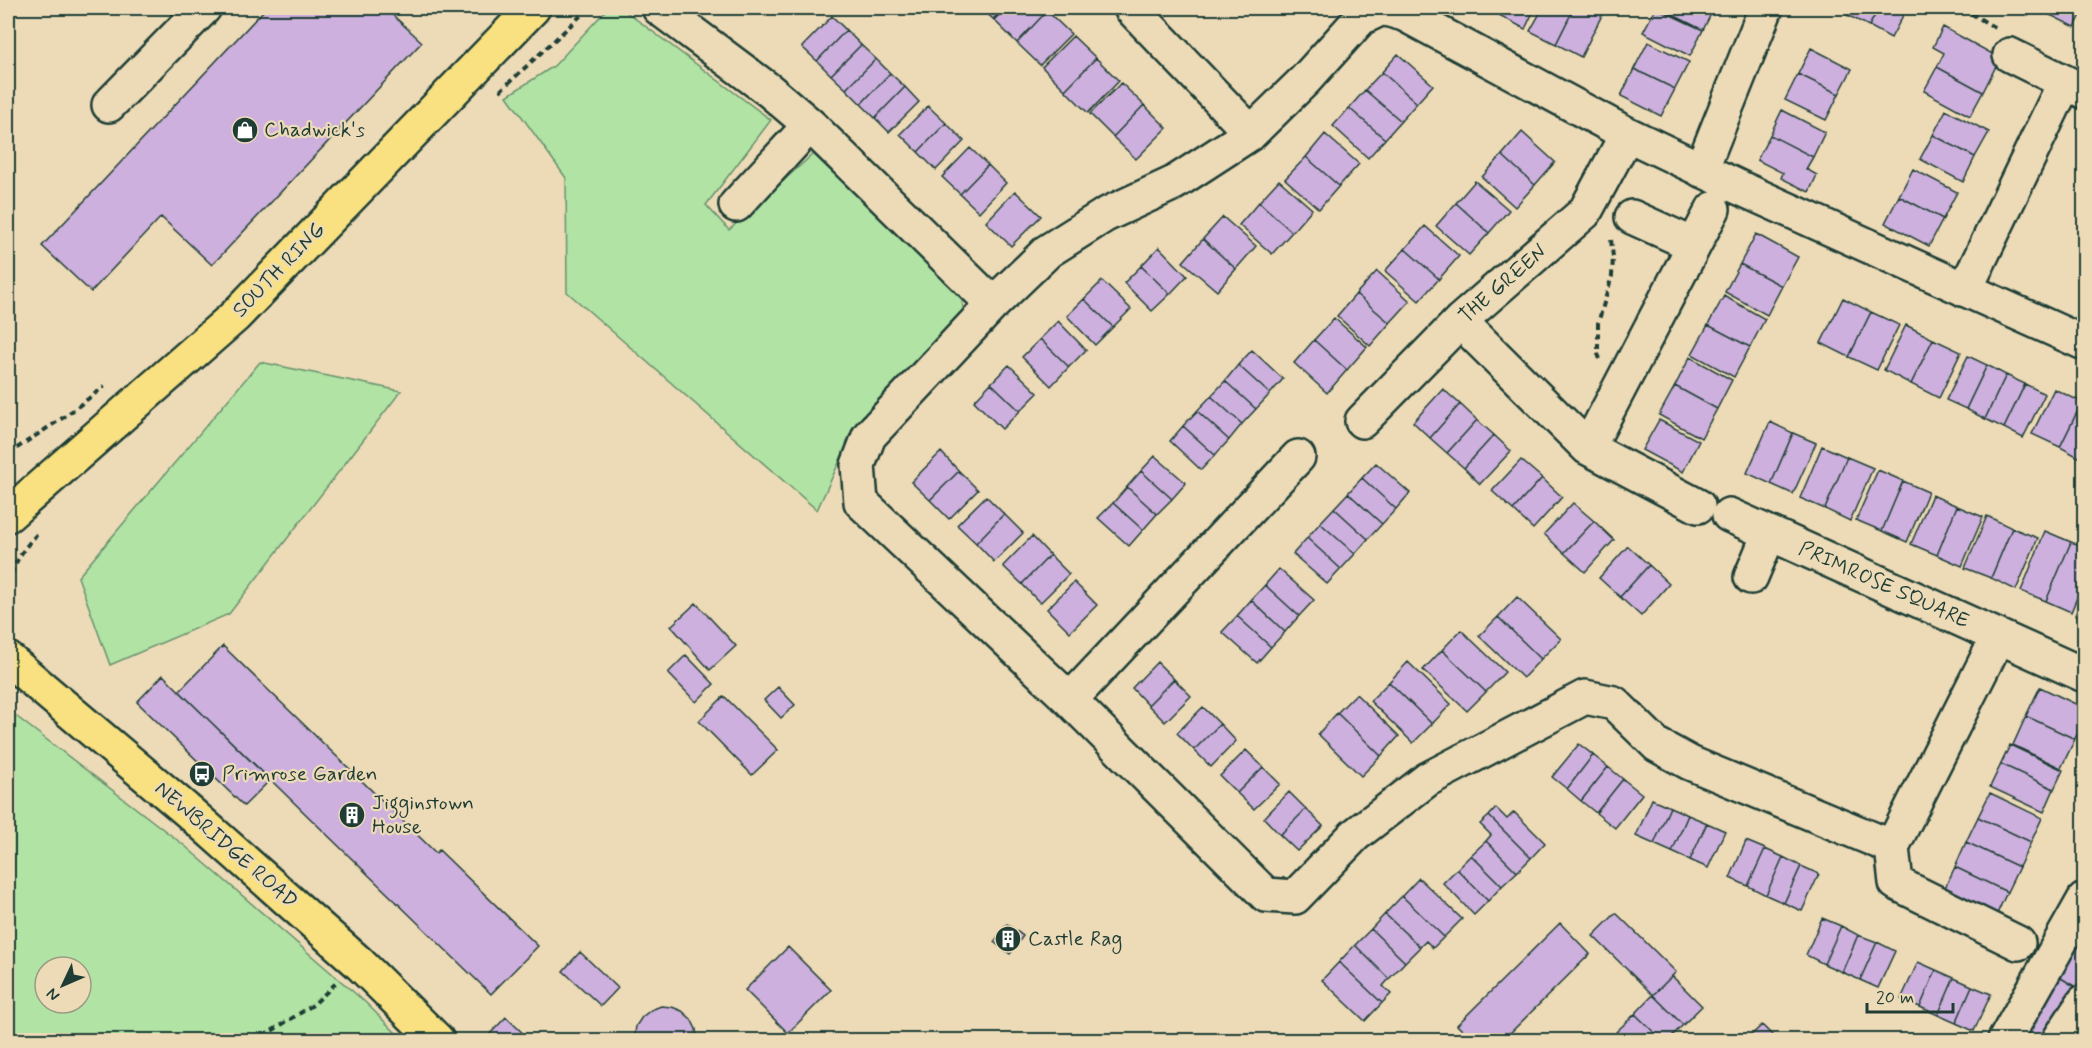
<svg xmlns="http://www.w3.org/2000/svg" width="2092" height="1048" viewBox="0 0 2092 1048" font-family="Mynerve,sans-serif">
<rect width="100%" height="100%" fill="#eddbb8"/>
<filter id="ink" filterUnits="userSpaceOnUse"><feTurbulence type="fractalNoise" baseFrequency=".0167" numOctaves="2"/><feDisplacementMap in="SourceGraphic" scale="12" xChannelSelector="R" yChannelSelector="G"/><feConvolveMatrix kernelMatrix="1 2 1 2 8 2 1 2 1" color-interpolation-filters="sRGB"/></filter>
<g filter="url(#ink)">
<path fill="#b1e3a4" stroke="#68906c" stroke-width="1.5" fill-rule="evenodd" d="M608,8h13l150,112 -65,85 23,25 84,-76 147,138 5,25 -116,124 -32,69 -250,-218 -1,-114 -59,-82 47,-30z
M260,362l141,29 -172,223 -119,51 -32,-88z
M8,710l177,136 180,156 38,38h-378l-17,-8zM45,967h36v36h-36z"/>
<path fill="#cdb0dd" stroke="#1f3d34" stroke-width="1.5" d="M266,8h119l37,34 -210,223 -51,-48 -70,75 -49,-46z
M981,8h24l-12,11z
M1006,8h38l3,3 -30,32 -23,-23z
M1484,8h19l-4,7z
M1503,8h32l-10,21 -26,-14z
M1543,8h31l-18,36 -26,-13z
M1574,8h18l11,5 -22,44 -25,-13z
M1656,8l47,22 -13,26 -47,-24z
M1659,8h55l-11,22z
M1835,8h16l-4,7z
M1851,8h28l-10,18 -22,-11z
M1879,8h28l-16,30 -22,-12z
M2036,8h20l-4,8z
M2056,8h28v1l-9,18 -23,-11z
M1047,11l24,23 -31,31 -23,-22z
M832,16l14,14 -29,31 -15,-14z
M1943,27l57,31 -17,34 -46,-25 7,-14 -11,-6z
M846,30l15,15 -30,30 -14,-14z
M1073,36l23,22 -31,32 -23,-23z
M1648,42l41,20 -14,27 -41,-20z
M861,45l15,14 -30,30 -15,-14z
M1811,48l41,21 -13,25 -41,-20z
M1398,54l35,31 -16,18 -35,-31z
M1096,58l23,23 -31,32 -23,-23z
M876,59l14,14 -29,31 -15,-15z
M1937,67l46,25 -13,24 -46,-25z
M1634,69l41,20 -14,27 -40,-20z
M1382,72l35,31 -16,18 -36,-31z
M890,73l15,14 -30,31 -14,-14z
M1798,74l41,20 -13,26 -41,-20z
M1121,83l23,22 -31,32 -23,-23z
M905,87l14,15 -30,30 -14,-14z
M1365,90l36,31 -16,18 -36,-31z
M1144,105l23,23 -31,31 -23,-22z
M928,106l18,17 -28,29 -18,-18z
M1349,108l36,31 -17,19 -35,-32z
M1782,110l43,22 -12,25 -43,-22z
M1946,110l43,22 -14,25 -42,-22z
M946,123l18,18 -28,29 -18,-18z
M1522,132l33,30 -20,23 -33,-30z
M1325,134l34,30 -20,22 -33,-29z
M1770,135l43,22 -7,12 11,6 -8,17 -28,-14 2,-5 -26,-13z
M1933,135l42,22 -12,25 -43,-23z
M970,148l18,17 -28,29 -18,-17z
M1502,155l33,30 -20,22 -33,-30z
M1306,157l33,29 -20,23 -34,-30z
M988,165l18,18 -27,29 -19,-18z
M1913,169l44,23 -14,27 -44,-23z
M1279,180l33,29 -20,23 -33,-30z
M1475,181l34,29 -20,23 -33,-30z
M1015,191l26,25 -30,30 -25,-24z
M1899,196l44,23 -14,27 -44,-23z
M1259,202l33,30 -20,22 -33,-29z
M1456,203l33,30 -20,22 -33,-29z
M1223,217l33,29 -20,23 -33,-30z
M1425,226l34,30 -20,23 -34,-30z
M1756,234l42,23 -16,29 -42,-22z
M1203,239l33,30 -19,22 -34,-29z
M1159,247l28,29 -17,18 -29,-28z
M1405,249l34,30 -20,22 -34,-30z
M1740,264l42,22 -15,29 -42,-23z
M1141,266l29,28 -18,17 -28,-28z
M1377,271l33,30 -20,22 -34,-29z
M1102,281l29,28 -18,18 -29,-28z
M1356,294l34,29 -20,23 -33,-30z
M1724,296l41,23 -15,28 -42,-22z
M1843,298l28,14 -22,45 -28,-14z
M1084,299l29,28 -18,18 -28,-29z
M1871,312l28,13 -22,45 -28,-13z
M1334,318l33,29 -20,23 -33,-30z
M1058,321l28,29 -17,17 -29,-28z
M1708,325l42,22 -16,30 -42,-23z
M1906,325l27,14 -22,45 -27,-14z
M1040,339l29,28 -18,19 -29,-29z
M1933,339l28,13 -22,46 -28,-14z
M1314,340l33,30 -20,23 -33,-30z
M1252,350l31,29 -13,15 -32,-29z
M1968,356l19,9 -21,44 -20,-9z
M1690,357l42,23 -15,29 -42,-23z
M1009,365l29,28 -18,18 -29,-28z
M1238,365l32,29 -14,15 -31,-28z
M1987,365l19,10 -21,44 -19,-10z
M2006,375l19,9 -21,44 -19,-9z
M1225,381l31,28 -14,15 -31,-28z
M991,383l29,28 -18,18 -28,-28z
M2025,384l20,10 -22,44 -19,-10z
M1675,386l42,23 -16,29 -42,-23z
M1443,389l17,15 -30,34 -17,-16z
M2054,389l28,13 -22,45 -28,-13z
M1211,396l31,28 -13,16 -32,-29z
M2082,402l2,2v56l-24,-13z
M1460,404l17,16 -30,33 -17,-15z
M1197,411l32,29 -14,15 -32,-29z
M1477,420l17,15 -30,33 -17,-15z
M1659,420l40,21 -16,31 -41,-22z
M1770,422l23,11 -22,51 -24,-11z
M1183,426l32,29 -14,15 -31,-29z
M1793,433l23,10 -23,51 -22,-10z
M1494,435l17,16 -31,33 -16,-16z
M1822,446l25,11 -22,52 -25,-11z
M941,452l18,19 -29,29 -19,-18z
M1155,456l31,27 -14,16 -31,-28z
M1847,457l26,11 -23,53 -25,-12z
M1521,460l21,18 -29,32 -21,-19z
M1376,463l34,30 -14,16 -34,-31z
M1878,470l25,11 -21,50 -26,-11z
M959,471l19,19 -29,29 -19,-19z
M1141,471l31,28 -15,15 -30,-27z
M1362,478l34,31 -14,15 -34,-31z
M1542,478l20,19 -29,32 -20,-19z
M1903,481l25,11 -21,50 -25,-11z
M1127,487l30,27 -14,16 -30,-27z
M1348,493l34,31 -14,15 -34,-31z
M1932,495l25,11 -20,49 -26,-11z
M986,496l18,18 -28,29 -19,-18z
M1113,503l30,27 -14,16 -31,-28z
M1573,503l21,18 -30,32 -20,-19z
M1957,506l26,11 -21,49 -25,-11z
M1334,508l34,31 -13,15 -35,-31z
M1004,514l19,19 -29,29 -18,-19z
M1987,516l25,12 -21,50 -26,-10z
M1594,521l20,19 -29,32 -21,-19z
M1320,523l35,31 -14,15 -34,-31z
M2012,528l26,10 -22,52 -25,-12z
M2045,531l26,11 -25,59 -25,-10z
M1032,536l18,19 -28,29 -19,-18z
M1307,538l34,31 -14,15 -34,-30z
M2071,542l13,5v34l-13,31 -25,-11z
M1628,546l21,19 -29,32 -21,-19z
M1050,555l19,19 -29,29 -18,-19z
M1649,565l20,19 -28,32 -21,-19z
M1279,569l35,31 -15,16 -34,-31z
M1074,582l23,23 -27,27 -23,-23z
M1265,585l34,31 -14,16 -34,-32z
M2084,593v26l-9,-4z
M1517,597l44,42 -20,20 -43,-42z
M1251,600l34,32 -14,15 -34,-31z
M696,603l40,43 -26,24 -39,-44z
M1237,616l34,31 -14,16 -35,-31z
M1498,617l43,42 -18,19 -44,-42z
M1461,630l44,42 -19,20 -44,-42z
M223,646l213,207 3,-3 99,96 -47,48 -312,-303z
M1442,650l44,42 -19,19 -44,-41z
M686,655l28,29 -18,18 -28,-29z
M1157,662l17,17 -26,26 -16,-17z
M1408,662l43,42 -19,20 -43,-42z
M163,675l107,105 -26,26 -107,-104z
M1174,679l17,17 -26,26 -17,-17z
M1389,682l43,42 -19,19 -43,-42z
M778,687l17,18 -14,13 -17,-18z
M2040,687l44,21v10l-9,21 -49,-23z
M1356,694l43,42 -18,20 -44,-43z
M724,696l54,54 -26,25 -53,-54z
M1203,707l17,17 -26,26 -17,-17z
M1337,713l44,43 -20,20 -43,-42z
M2026,716l49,23 -14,29 -48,-23z
M1220,724l16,17 -25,26 -17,-17z
M1579,744l14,11 -26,34 -15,-12z
M2010,745l53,25 -9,19 -53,-25z
M1246,750l17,17 -26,26 -17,-17z
M1593,755l15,12 -27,34 -14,-12z
M2001,764l53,25 -10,23 -54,-25z
M1263,767l17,17 -26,25 -17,-16z
M1608,767l15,12 -27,34 -15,-12z
M1623,779l19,15 -27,34 -19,-15z
M1289,792l17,17 -26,26 -16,-17z
M1990,793l52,25 -11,24 -53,-25z
M1652,799l18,8 -16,37 -18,-8z
M1670,807l18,8 -16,37 -18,-8z
M1496,808l11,11 7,-7 31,31 -14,15 -42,-42z
M1306,809l17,17 -26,25 -17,-16z
M1688,815l19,8 -17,37 -18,-8z
M1489,816l42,42 -14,14 -31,-31 5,-6 -11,-11z
M1978,817l53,25 -12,25 -53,-25z
M1707,823l18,8 -17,37 -18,-8z
M1486,841l31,31 -15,14 -31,-31z
M1746,841l19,8 -17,37 -18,-8z
M1966,842l53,25 -12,25 -52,-25z
M1765,849l18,8 -17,38 -18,-9z
M1471,855l31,31 -14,15 -31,-32z
M1783,857l18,9 -17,37 -18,-8z
M1801,866l18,8 -17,37 -18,-8z
M1955,867l52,25 -11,24 -53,-24z
M1457,869l31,32 -14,14 -31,-32z
M1419,878l43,41 -18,18 -42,-41z
M1402,896l42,41 -11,11 -7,-7 -6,6 -35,-33z
M1616,913l60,59 -23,23 -60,-59z
M1385,914l35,33 -15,15 -34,-33z
M1822,918l19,8 -17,38 -18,-9z
M2084,921v58l-6,10 -26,-17z
M1560,923l30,31 -87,86h-31l-15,-15z
M1007,924l16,12 -13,18 -16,-12z
M1841,926l17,9 -16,37 -18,-8z
M1371,929l34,33 -16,17 -34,-34z
M1858,935l19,7 -17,38 -18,-8z
M1877,942l18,9 -17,37 -18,-8z
M1355,945l34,34 -6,7 8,8 -9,9 -43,-41z
M788,947l43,43 -43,43 -43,-43z
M580,952l38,36 -17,18 -38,-35z
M1339,962l43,41 -17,18 -43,-41z
M1918,962l18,8 -16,37 -19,-8z
M1936,970l18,8 -16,37 -18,-8z
M1672,976l30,30 -19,19 -30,-30z
M2059,977l17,10 -34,53h-24z
M1954,978l18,8 -16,37 -18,-8z
M1972,986l19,8 -17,37 -18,-8z
M1653,995l30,30 -15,15h-6l-27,-26z
M661,1006l11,1 10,4 9,8 5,10 1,11h-63l2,-14 6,-9 9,-7z
M1635,1014l27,26h-38l-8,-8z
M506,1017l24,23h-39l-4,-3z
M1762,1025l15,15h-31z"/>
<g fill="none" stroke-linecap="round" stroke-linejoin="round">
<defs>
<path id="minor" d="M659,8l111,83 40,34 183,179 -124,132 -11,29 3,37 209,198 228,-243
M1131,8l120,125
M2010,55l73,36
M109,105l95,-97
M1701,170l65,-162
M736,205l74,-80
M1632,217l62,28
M1965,290l100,-208
M993,304l55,-53 57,-36 69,-32 77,-50 54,-53 56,-62 21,-10 22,6 223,120 111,53 346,156
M1460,321l128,127 110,58
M1362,421l98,-100 125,-109 42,-78
M1588,448l125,-239
M1729,515l355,160
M1751,577l18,-43
M1070,700l196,195 29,2 60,-62 73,-56 157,-82 29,6 43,42 33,18 202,84 4,36 122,60
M1892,847l106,-210
M2005,1040l79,-140
M2059,1040l25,-38"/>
<path id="major" d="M8,515l227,-199 298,-308
M8,659l181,153 169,150 79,78"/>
</defs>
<use href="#minor" stroke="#1f3d34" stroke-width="38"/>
<use href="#major" stroke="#1f3d34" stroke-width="38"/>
<path stroke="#1f3d34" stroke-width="4" stroke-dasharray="6 4.5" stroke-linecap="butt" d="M1962,8l35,21
M500,91l89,-83
M1600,359l-2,-5v-31l14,-47 1,-19 -2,-17
M8,454l56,-37 41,-31
M8,584c7,-23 14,-34 31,-52
M255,1040l14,-7
M269,1040l1,-8 43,-27 23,-22"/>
<use href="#minor" stroke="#eddbb8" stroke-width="33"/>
<use href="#major" stroke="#f9e181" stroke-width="33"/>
</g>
</g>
<defs>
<symbol id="shop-disc" viewBox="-11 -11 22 22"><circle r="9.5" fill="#1f3d34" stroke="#eddbb8"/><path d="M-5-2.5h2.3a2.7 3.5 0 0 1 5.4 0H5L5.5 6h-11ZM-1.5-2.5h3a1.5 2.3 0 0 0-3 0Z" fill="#fff"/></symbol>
<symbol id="bus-disc" viewBox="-11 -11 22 22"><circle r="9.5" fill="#1f3d34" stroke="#eddbb8"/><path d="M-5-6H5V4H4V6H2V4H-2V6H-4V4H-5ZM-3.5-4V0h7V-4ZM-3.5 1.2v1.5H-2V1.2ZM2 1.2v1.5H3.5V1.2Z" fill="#fff"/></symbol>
<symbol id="building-disc" viewBox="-11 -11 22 22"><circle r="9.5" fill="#1f3d34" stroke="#eddbb8"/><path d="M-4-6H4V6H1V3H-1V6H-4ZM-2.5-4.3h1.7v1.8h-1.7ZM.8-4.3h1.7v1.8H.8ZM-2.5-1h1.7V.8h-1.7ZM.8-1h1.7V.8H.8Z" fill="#fff"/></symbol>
</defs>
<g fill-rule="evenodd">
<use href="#shop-disc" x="230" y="115" width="30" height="30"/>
<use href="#bus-disc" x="187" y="759" width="30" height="30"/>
<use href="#building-disc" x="337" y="800" width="30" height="30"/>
<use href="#building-disc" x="993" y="924" width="30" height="30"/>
</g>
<g text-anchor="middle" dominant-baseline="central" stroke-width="4.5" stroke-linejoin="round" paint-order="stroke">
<g font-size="21" fill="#1f3d34" stroke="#eddbb8" text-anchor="start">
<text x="264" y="130">Chadwick's</text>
<text x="222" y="774">Primrose Garden</text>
<text x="372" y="803">Jigginstown<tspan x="372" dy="24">House</tspan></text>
<text x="1028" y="939">Castle Rag</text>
</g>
<g font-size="21" fill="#1f3d34" stroke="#eddbb8">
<text transform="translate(279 270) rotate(-46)">SOUTH RING</text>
<text transform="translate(1503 284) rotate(-41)">THE GREEN</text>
<text transform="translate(1884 585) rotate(24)">PRIMROSE SQUARE</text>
<text transform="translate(226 845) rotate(41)">NEWBRIDGE ROAD</text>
</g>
</g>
<rect width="2092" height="1048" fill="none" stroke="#eddbb8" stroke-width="30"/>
<rect x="15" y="15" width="2062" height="1018" fill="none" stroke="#1f3d34" stroke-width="2" filter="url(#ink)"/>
<g transform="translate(63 985) rotate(226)"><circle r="28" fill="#eddbb8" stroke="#9b9c83" stroke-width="1.5"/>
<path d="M0-4.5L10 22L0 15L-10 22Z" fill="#1f3d34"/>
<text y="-9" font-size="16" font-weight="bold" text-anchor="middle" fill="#1f3d34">N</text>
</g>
<path d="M1867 1003v9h86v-9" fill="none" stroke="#1f3d34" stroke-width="3"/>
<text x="1876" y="1003" font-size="18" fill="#1f3d34" stroke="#eddbb8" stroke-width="4.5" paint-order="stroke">20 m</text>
</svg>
